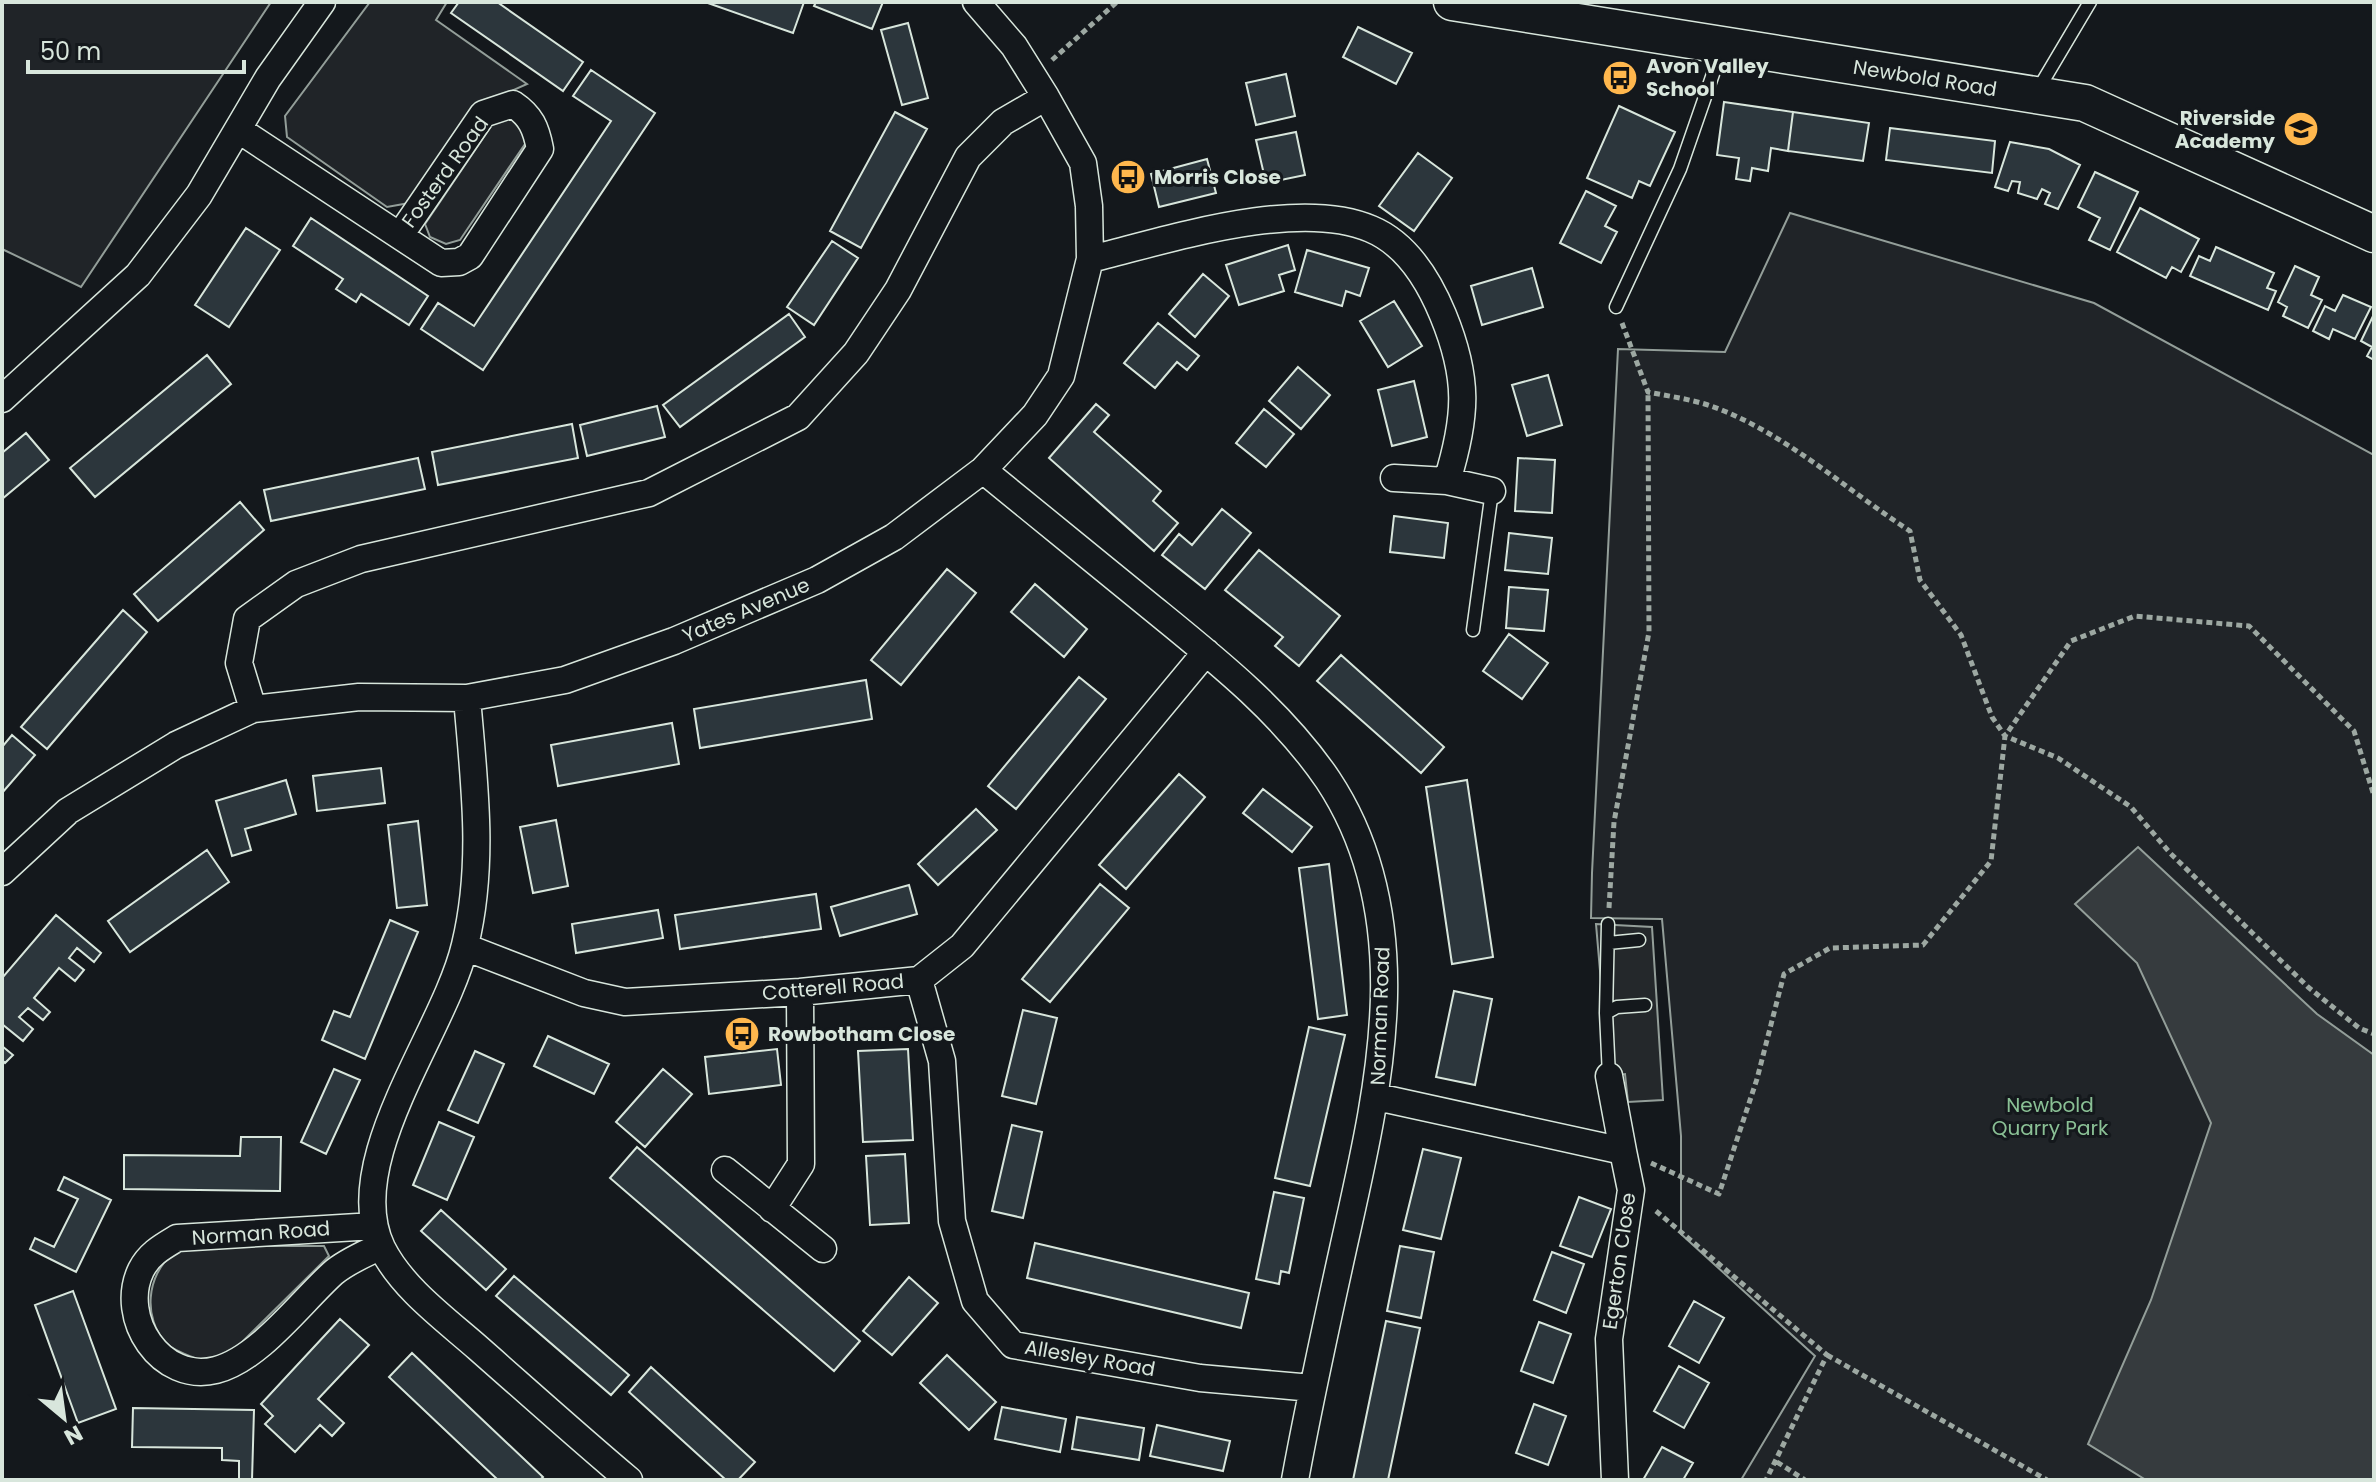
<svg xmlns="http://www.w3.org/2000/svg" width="2376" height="1482" viewBox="0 0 2376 1482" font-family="Poppins,sans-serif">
<rect width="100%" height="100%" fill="#14181c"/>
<path fill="#202428" stroke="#939e99" stroke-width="2" d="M2,2h269l-190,285 -79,-38z
M370,2h77l-11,18 91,64 -56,25 -62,94 -22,4 -100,-70 -2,-21z
M510,118c13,6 15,12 15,26l-65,96 -14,4 -16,-7 -5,-13 69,-102z
M1790,213l304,90 280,152v1025h-633l74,-124 -134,-122v-98l-19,-217 -71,-1 1,-45 26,-524 107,3z
M203,1246h121l5,10 -96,95 -28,11c-11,-5 -31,-10 -39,-19 -23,-24 -20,-68 7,-89 7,-5 21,-6 30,-8z"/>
<path fill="#24282b" stroke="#939e99" stroke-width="2" d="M1596,924l56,3 11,173 -35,2 -3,-28 -16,2z"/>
<path fill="#363b3e" stroke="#939e99" stroke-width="2" d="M2138,847l179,167 57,41v425h-228l-58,-36 63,-144 60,-177 -74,-160 -62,-59z"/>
<path fill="#2c363c" stroke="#d8e6dc" stroke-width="2" d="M459,2h38l86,60 -20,29 -112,-78z
M705,2h99l-11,31z
M816,2h67l-11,27 -58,-23z
M908,23l20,75 -26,7 -21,-75z
M1358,27l54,26 -16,31 -53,-27z
M591,70l64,43 -172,257 -62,-41 17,-26 36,23 137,-205 -38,-25z
M1286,74l9,42 -39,9 -10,-42z
M1724,102l69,10 -5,39 -17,-3 -3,23 -16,-3 -2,13 -14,-2 3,-21 -22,-3z
M1619,106l56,26 -25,54 -11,-5 -7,17 -45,-20z
M895,112l32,17 -66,119 -31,-17z
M1793,112l76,11 -6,38 -75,-10z
M1890,128l105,13 -3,32 -106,-13z
M1296,132l9,43 -39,8 -10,-43z
M2010,142l39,7 31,16 -22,44 -13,-5 5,-11 -8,-4 -5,10 -19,-6 2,-11 -8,-1 -4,10 -13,-4z
M1418,153l34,25 -38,53 -35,-25z
M1207,159l9,34 -57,14 -8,-33z
M2095,172l43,20 -28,58 -21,-10 11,-22 -22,-11z
M1586,191l30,15 -11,20 12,6 -16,31 -41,-20z
M2140,208l59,31 -18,33 -9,-5 -6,11 -49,-26z
M311,218l117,78 -19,29 -48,-31 -5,8 -20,-13 7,-10 -50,-33z
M246,228l34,22 -51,77 -34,-22z
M832,241l26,17 -44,67 -27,-18z
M1288,245l7,25 -16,5 5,16 -45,14 -13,-40z
M2216,247l58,26 -7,15 9,3 -8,19 -78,-34 9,-20 11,5z
M1307,250l62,18 -9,28 -14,-5 -4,15 -47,-14z
M2295,266l24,11 -8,18 11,5 -14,28 -25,-12 4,-9 -9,-5z
M1532,268l11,39 -61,18 -11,-39z
M1203,274l26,22 -34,41 -26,-23z
M2343,295l28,12 -16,32 -22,-10 -4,10 -16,-8 12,-25 10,5z
M1394,301l28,45 -34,21 -28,-46z
M789,314l16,23 -125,90 -17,-22z
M2374,314v46l-7,-4 5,-9 -11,-6z
M1158,323l41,33 -12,14 -10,-8 -22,26 -31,-25z
M207,355l24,29 -136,113 -25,-29z
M1298,367l32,28 -29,34 -32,-28z
M1548,375l14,50 -35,11 -15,-51z
M1414,381l13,56 -35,9 -14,-56z
M1096,404l13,11 -15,17 67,59 -8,10 25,22 -24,28 -105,-93z
M657,406l8,31 -78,19 -7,-31z
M1264,409l30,25 -28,33 -30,-24z
M572,424l6,34 -140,27 -6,-33z
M26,433l23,27 -47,39v-46z
M418,458l7,31 -154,32 -7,-31z
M1518,458l37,2 -3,53 -37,-2z
M240,502l24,28 -106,91 -24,-27z
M1222,509l29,24 -46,56 -43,-34 17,-21 13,11z
M1394,516l54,7 -4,35 -54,-6z
M1509,533l43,5 -4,36 -43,-4z
M1259,550l81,66 -41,50 -24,-20 8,-9 -58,-47z
M947,569l29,24 -75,92 -30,-25z
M1035,584l52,45 -23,28 -53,-45z
M1509,587l39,3 -4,41 -38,-3z
M123,610l24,22 -100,117 -26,-22z
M1509,634l39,29 -26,36 -39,-28z
M1341,655l103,92 -23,26 -104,-92z
M1079,677l27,22 -90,110 -28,-23z
M866,680l6,39 -172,29 -6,-39z
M672,723l7,41 -121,22 -7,-41z
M12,735l23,20 -33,38v-46z
M381,768l4,35 -68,8 -4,-35z
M1179,774l26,23 -79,92 -27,-24z
M286,780l10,34 -51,15 6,21 -19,6 -16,-55z
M1467,780l26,177 -41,7 -26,-177z
M1263,789l49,38 -20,25 -49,-39z
M976,809l21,21 -59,55 -20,-21z
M556,820l12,66 -35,7 -13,-66z
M418,821l9,84 -30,3 -9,-83z
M207,850l22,32 -99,70 -22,-31z
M1329,864l18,151 -29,4 -19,-151z
M1100,884l29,24 -79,94 -28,-23z
M909,885l8,29 -77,22 -9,-29z
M816,894l5,35 -141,20 -5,-34z
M658,910l5,28 -87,15 -4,-29z
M56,915l45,38 -7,9 -17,-14 -8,10 15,12 -9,11 -16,-13 -25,30 16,14 -7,8 -15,-12 -9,9 14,12 -10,12 -21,-17v-46z
M390,920l28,12 -53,127 -43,-19 12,-29 16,6z
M1454,991l38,8 -17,86 -39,-8z
M1023,1010l34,8 -21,86 -34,-8z
M1309,1027l36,8 -35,151 -35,-8z
M548,1036l61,28 -15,30 -60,-28z
M2,1046l11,9 -8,8 -3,-3z
M777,1049l4,36 -72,9 -4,-37z
M908,1049l5,91 -50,2 -5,-91z
M475,1051l29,13 -26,59 -30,-13z
M334,1069l26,11 -34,74 -25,-12z
M663,1069l29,25 -47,53 -29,-25z
M439,1122l35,15 -27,63 -34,-15z
M1012,1125l30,7 -19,86 -31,-7z
M241,1137h40l-1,54 -156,-2v-34l116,1z
M637,1147l223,194 -26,30 -224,-193z
M1423,1149l38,9 -20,81 -38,-9z
M905,1154l4,69 -39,2 -4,-69z
M64,1177l47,23 -35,72 -46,-23 5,-11 19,9 24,-48 -20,-9z
M1274,1192l30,6 -15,75 -8,-2 -2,13 -23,-5z
M1579,1197l32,12 -19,48 -32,-11z
M441,1210l65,59 -20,21 -65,-59z
M1035,1243l214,50 -8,35 -214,-50z
M1400,1246l34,6 -13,66 -34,-7z
M1552,1252l32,12 -18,49 -32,-13z
M514,1276l115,99 -18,20 -115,-99z
M909,1277l29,26 -46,52 -29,-24z
M73,1291l43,118 -38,14 -43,-118z
M1694,1301l30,17 -25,45 -30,-17z
M340,1319l29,26 -51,54 26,24 -12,13 -12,-11 -25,27 -30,-28 8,-8 -12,-12z
M1386,1321l34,7 -32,152h-35z
M1539,1322l32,12 -18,49 -32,-12z
M412,1353l131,124 -3,3h-42l-109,-103z
M947,1355l49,47 -27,28 -49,-47z
M1679,1366l30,17 -25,45 -30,-17z
M651,1367l104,95 -17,18h-12l-97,-88z
M1534,1404l32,12 -18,49 -32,-12z
M1002,1407l64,12 -6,33 -65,-13z
M133,1408l121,2 -2,70h-13v-19l-17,-1v-12l-90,-1z
M1077,1417l67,11 -5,32 -67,-11z
M1157,1425l73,16 -7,30 -73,-15z
M1662,1447l31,16 -10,17h-40z"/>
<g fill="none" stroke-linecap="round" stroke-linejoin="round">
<defs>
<path id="lane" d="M2036,93l54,-91
M1616,307l64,-138 42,-121
M1473,630l19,-139
M1608,943l31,-3
M1606,1013l2,-89
M1609,1076l-3,-63 11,-6 28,-2"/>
<path id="street" d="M239,130l202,133 18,-1 11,-6 70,-107c-4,-21 -9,-33 -27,-45l-30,10 -82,120
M1090,259c75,-18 207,-62 281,-30 36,15 58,52 72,86 26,63 24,101 4,166
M2,399l136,-124 61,-80 69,-117 54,-76
M983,470c56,46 112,91 168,137 64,52 131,105 177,173 94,142 49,316 15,469 -17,77 -34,154 -48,231
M1394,478l53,3 45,10
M467,698c7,83 18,165 -2,247 -20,86 -125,216 -83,303 20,40 63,71 96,100 50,44 100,89 151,132
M253,709l-14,-46 8,-44 49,-35 65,-25 288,-66 149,-76 58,-64 42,-63 70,-133 35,-35 43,-25
M2,872l66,-61 108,-66 77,-36 106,-12 108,1 98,-18 109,-39 143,-61 77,-43 89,-67 52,-55 26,-39 29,-117 -1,-53 -6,-43 -37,-66 -32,-51 -38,-44
M465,947l119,46 41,9 175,-10 119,-12 43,-34 244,-294
M919,980l23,81 10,160 23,80 38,44 187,33 112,10
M1609,1076l14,75
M1377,1097l246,54 8,39 -22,149 6,141
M725,1170l98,79
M772,1209l29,-45 -1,-172
M374,1226l-197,12c-15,9 -28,16 -36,32 -23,48 20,114 75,100 43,-11 84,-67 117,-97 14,-12 32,-19 48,-27"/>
<path id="secondary" d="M1452,2l633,101 289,131"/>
</defs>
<use href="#lane" stroke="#d8e6dc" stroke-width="15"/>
<use href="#street" stroke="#d8e6dc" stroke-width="29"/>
<use href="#secondary" stroke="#d8e6dc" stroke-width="39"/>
<path stroke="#9da8a2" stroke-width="5" stroke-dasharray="6 4" stroke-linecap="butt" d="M1052,60l65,-58
M1622,323l26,69c20,4 41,7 60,13 74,25 137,84 202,126l10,49 41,55 31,82 13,19 53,22 73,49 39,46 138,134 51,41 15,6
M1609,908l5,-86 35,-190 -1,-240
M1651,1163l68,31 38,-115 27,-105 46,-26 93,-3 68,-84 14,-125 66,-95 64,-25 114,10 105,105 20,65
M1656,1211l171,144 -61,125
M1827,1355l220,125
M1777,1462l28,18"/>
<use href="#lane" stroke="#14181c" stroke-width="12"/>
<use href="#street" stroke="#14181c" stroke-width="26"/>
<use href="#secondary" stroke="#14181c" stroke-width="36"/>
</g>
<defs>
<symbol id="bus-disc" viewBox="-11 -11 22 22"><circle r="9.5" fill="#ffb74d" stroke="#14181c"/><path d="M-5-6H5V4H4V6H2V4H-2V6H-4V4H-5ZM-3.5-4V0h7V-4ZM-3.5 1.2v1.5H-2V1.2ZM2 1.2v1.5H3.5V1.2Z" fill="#111"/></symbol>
<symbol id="school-disc" viewBox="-11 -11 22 22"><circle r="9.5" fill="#ffb74d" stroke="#14181c"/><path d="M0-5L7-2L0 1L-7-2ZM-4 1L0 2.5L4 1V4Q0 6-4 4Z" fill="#111"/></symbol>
</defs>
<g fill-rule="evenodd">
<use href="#bus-disc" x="1600" y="58" width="40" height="40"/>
<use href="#school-disc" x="2281" y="109" width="40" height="40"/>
<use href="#bus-disc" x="1108" y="157" width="40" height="40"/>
<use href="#bus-disc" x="722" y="1014" width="40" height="40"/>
</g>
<g text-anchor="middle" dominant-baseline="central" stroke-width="6" stroke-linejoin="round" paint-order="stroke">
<g font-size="20" font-weight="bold" fill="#d8e6dc" stroke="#14181c" text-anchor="start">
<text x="1646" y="66">Avon Valley<tspan x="1646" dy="23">School</tspan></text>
<text x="2275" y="118" text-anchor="end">Riverside<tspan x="2275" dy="23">Academy</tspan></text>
<text x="1154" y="177">Morris Close</text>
<text x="768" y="1034">Rowbotham Close</text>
</g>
<g font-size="20" fill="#d8e6dc" stroke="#14181c">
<text transform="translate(1925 78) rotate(9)">Newbold Road</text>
<text transform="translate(445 172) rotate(-54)">Fosterd Road</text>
<text transform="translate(746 610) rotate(-23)">Yates Avenue</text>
<text transform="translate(833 987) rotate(-5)">Cotterell Road</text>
<text transform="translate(1380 1016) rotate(-88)">Norman Road</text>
<text transform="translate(261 1233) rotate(-4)">Norman Road</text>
<text transform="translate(1619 1261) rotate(-82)">Egerton Close</text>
<text transform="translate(1090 1358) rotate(10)">Allesley Road</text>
</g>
<g font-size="20" fill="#8ac095" stroke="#14181c">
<text x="2050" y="1105">Newbold<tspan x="2050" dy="23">Quarry Park</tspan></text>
</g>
</g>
<rect width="2376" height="1482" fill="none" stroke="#d8e6dc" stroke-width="8"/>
<g transform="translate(64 1418) rotate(151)" stroke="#14181c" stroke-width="6" paint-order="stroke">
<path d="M0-6L14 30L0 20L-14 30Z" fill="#d8e6dc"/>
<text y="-12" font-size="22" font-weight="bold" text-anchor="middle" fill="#d8e6dc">N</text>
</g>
<path d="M28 60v12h216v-12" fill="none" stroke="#d8e6dc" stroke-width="4"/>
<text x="40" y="60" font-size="24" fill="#d8e6dc" stroke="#14181c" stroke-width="6" paint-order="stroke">50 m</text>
</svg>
